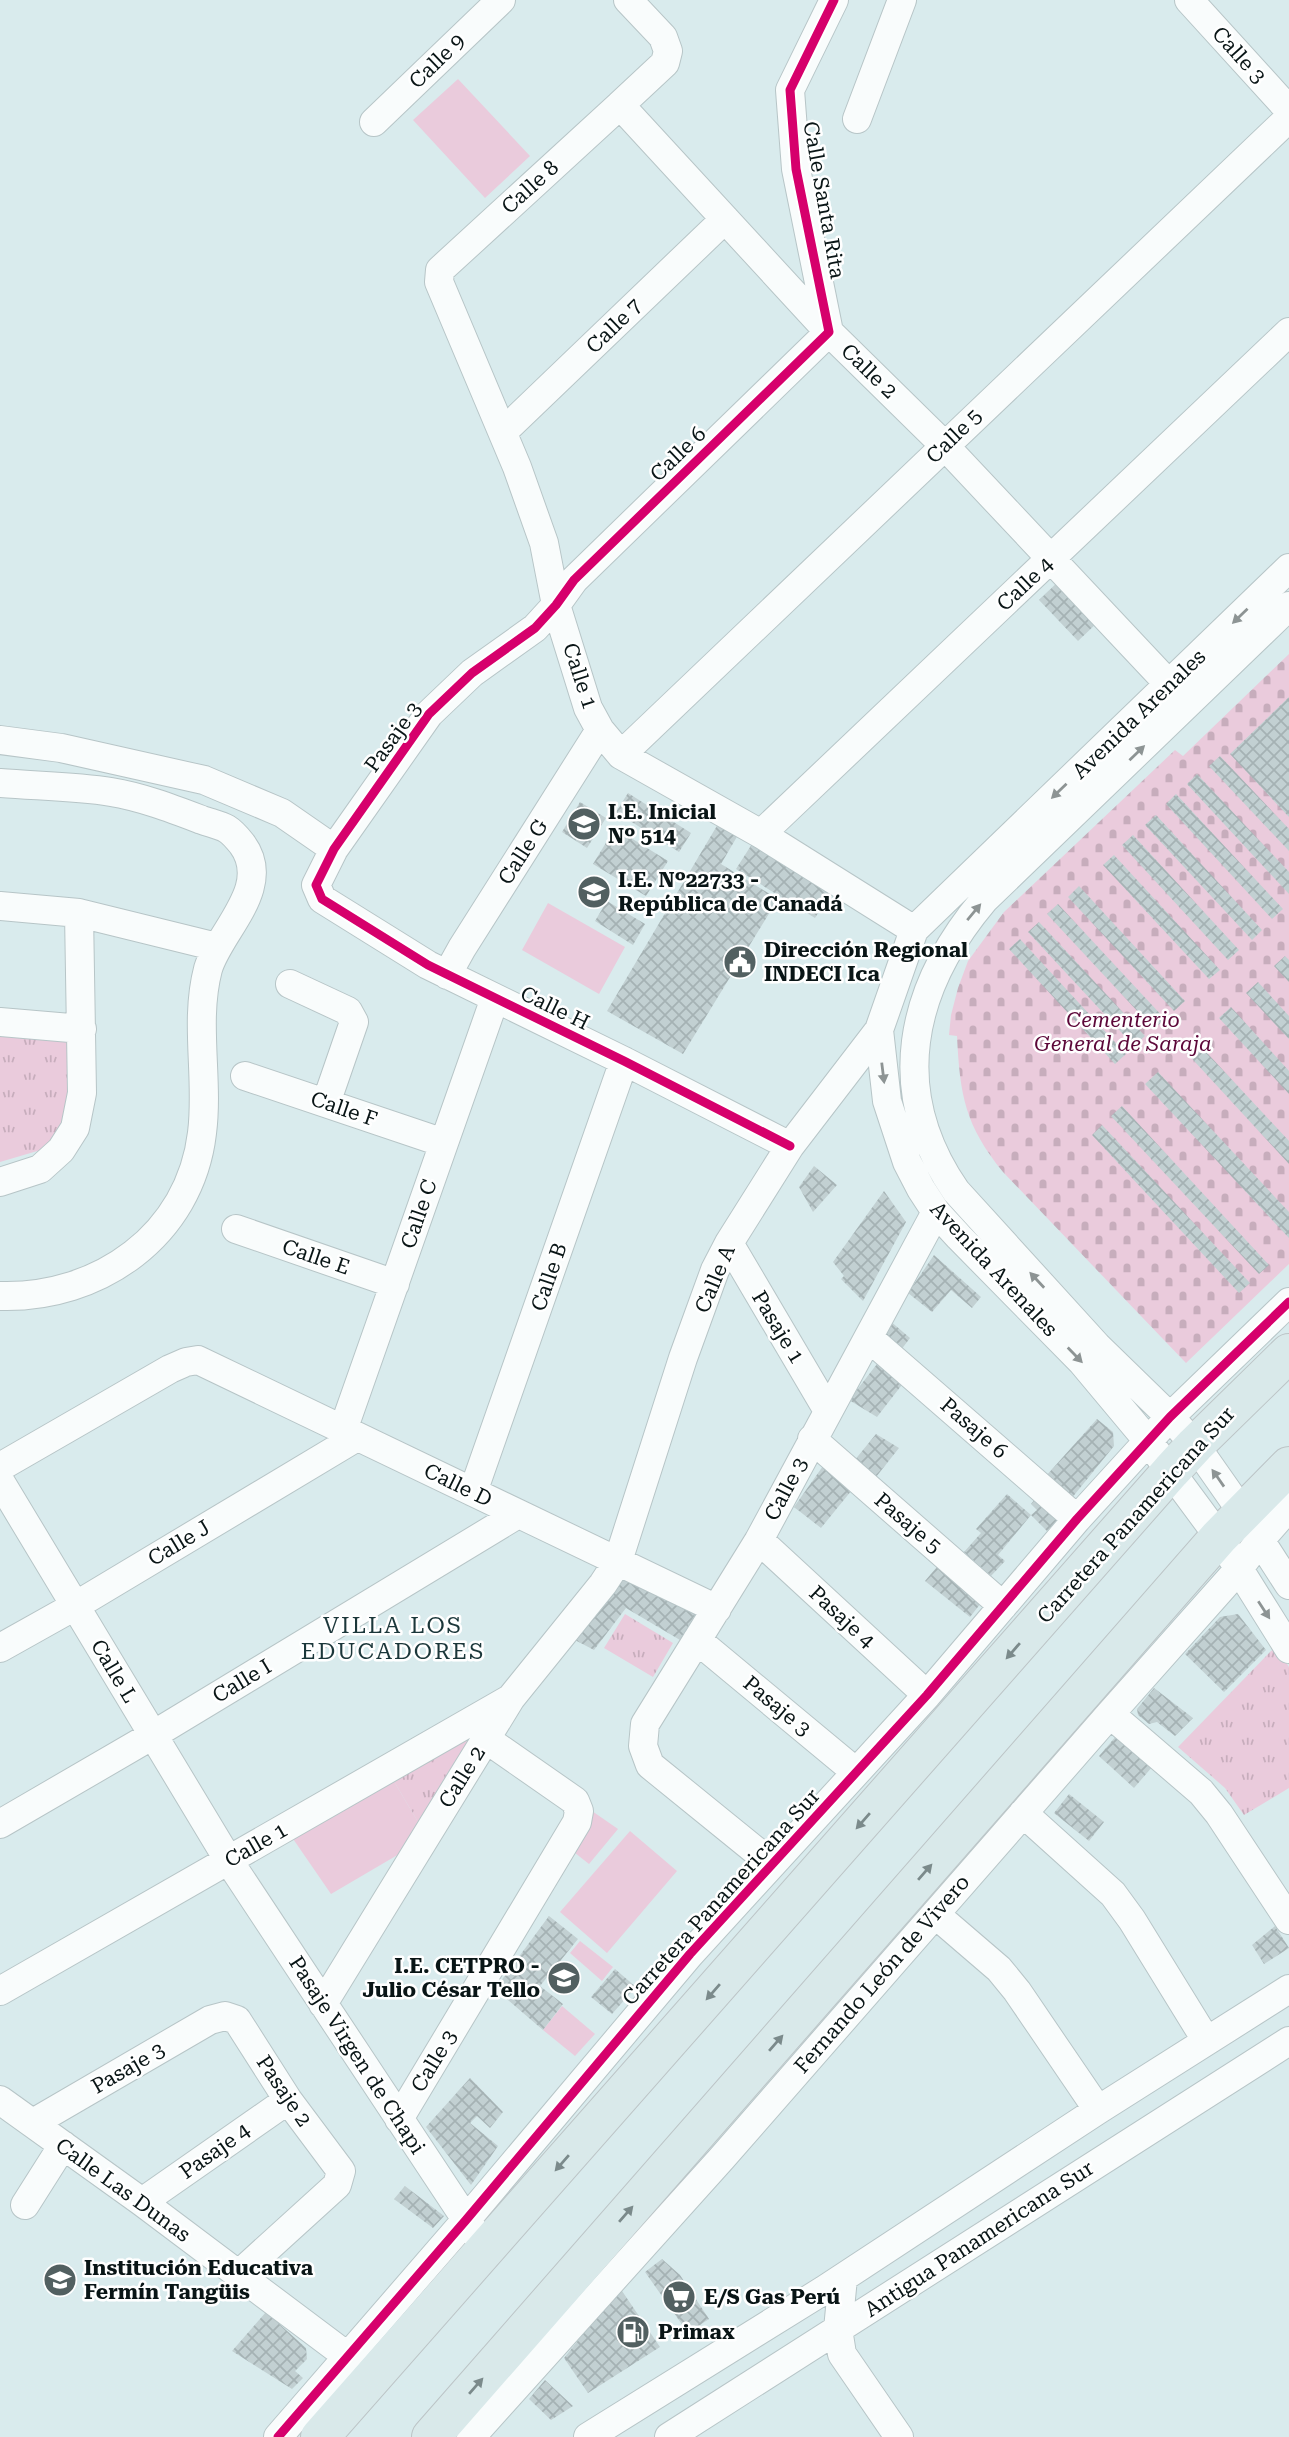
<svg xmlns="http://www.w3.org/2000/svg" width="1289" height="2437" viewBox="0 0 1289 2437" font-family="'Roboto Serif',serif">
<defs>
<pattern id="grass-tufts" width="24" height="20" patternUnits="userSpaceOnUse" patternTransform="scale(1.75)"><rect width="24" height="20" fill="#eacbdc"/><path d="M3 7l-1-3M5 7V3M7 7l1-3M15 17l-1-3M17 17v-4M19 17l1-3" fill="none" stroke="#c7adbc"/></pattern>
<pattern id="cemetery-stones" width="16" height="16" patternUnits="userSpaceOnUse" patternTransform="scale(1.75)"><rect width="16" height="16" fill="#eacbdc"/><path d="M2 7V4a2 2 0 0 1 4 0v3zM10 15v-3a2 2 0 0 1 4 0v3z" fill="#c7adbc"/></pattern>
<pattern id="building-cross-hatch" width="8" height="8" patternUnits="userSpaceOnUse" patternTransform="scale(1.75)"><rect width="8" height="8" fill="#c2d0d2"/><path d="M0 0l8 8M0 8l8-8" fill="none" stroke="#a5b2b4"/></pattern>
</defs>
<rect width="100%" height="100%" fill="#d9ebed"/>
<path fill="url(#grass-tufts)" d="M0,1029l73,7 -2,64 -9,28 -18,21 -44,13z
M625,1614l48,29 -20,34 -49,-29z
M1276,1646l13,21v121l-45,27 -19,-27 -47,-41z
M467,1739l1,5 -47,83 -32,-54z"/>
<path fill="url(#cemetery-stones)" d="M1289,654v610l-103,99 -183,-191c-38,-47 -43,-76 -46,-136l-8,-1 2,-20 7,-27 10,-27 36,-49 171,-162 8,6z"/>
<path fill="#eacbdc" d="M458,79l72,77 -45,42 -72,-78z
M548,903l77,44 -26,47 -77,-44z
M389,1773l32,54 -15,23 -75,44 -42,-61z
M592,1811l26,18 -29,35 -19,-15z
M630,1831l47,40 -70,82 -47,-41z
M580,1941l33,26 -11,14 -32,-28z
M562,2006l33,28 -20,22 -32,-26z"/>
<path fill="url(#building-cross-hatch)" d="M1060,580l39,41 -21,20 -39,-41z
M1289,697v120l-59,-63z
M1220,756l69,73v22l-80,-85z
M1197,774l92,98v22l-102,-110z
M628,793l63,40 -12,19 -63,-40z
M1176,794l107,115 -11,10 -106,-115z
M580,802l26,16 -19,30 -25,-16z
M1156,815l106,115 -10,10 -107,-115z
M718,824l20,11 -17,29 57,35 -95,155 -76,-43z
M615,828l53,33 -22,35 -53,-32z
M1133,835l106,115 -11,10 -106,-115z
M752,844l80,47 -17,27 -79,-49z
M1114,855l106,115 -11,9 -106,-114z
M1079,886l106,115 -11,10 -106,-114z
M607,901l38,23 -12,21 -38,-24z
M1058,904l107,115 -11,10 -107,-115z
M1039,922l106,114 -11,10 -106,-114z
M1020,939l106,115 -11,10 -106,-115z
M1285,956l4,4v22l-15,-16z
M1258,982l31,34v23l-43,-46z
M1231,1007l58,64v23l-70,-76z
M1195,1040l94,101v23l-105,-114z
M1158,1072l131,140v26l-144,-154z
M1122,1106l147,159 -10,9 -148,-158z
M1102,1125l148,158 -11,10 -147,-158z
M814,1166l23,19 -24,27 -14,-25z
M884,1191l22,31 -43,79 -22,-22 3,-3 -11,-14z
M934,1255l47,42 -9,11 -21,-18 -19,22 -24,-19z
M889,1320l21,18 -12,16 -16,-23z
M884,1355l24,22 -31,40 -28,-17z
M1097,1419l16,13 1,14 -43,53 -25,-23z
M876,1434l23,14 -23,29 -22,-16z
M828,1459l28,26 -35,43 -27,-21z
M1041,1492l23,21 -17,18 -16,-16 6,-5 -6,-6z
M1007,1494l24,21 -33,40 7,6 -14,15 -27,-24 17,-19 -5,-4z
M941,1562l44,36 -15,19 -45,-36z
M622,1571l76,39 -18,30 -54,-32 -32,42 -21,-11z
M1238,1614l28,36 -42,42 -39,-38 35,-37z
M1154,1688l39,30 -18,18 -18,-14 -8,2 -11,-9 -1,-6z
M1117,1735l36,31 -19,22 -35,-32z
M1069,1794l35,28 -15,19 -35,-28z
M549,1916l29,23 -38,47 23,18 -20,26 -48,-41z
M1275,1926l14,22 -25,16 -12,-19z
M615,1969l21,18 -24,27 -21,-17z
M470,2078l33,34 -13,16 -13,-12 -7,7 28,23 -27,39 -45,-58z
M405,2186l39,30 -11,12 -39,-29z
M662,2259l18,16 29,44 -21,14 -43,-61z
M620,2288l40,59 -72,46 -24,-35z
M266,2312l40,36 1,11 -12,12 8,7 -11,11 -60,-38z
M545,2380l28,26 -22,14 -22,-21z"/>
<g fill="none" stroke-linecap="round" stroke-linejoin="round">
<defs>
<path id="minor" d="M628,0l35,37 5,14 -3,12 -45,42 209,227 115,113 238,253
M1189,0l100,110
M620,105l-180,165 -1,12 78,185 27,76 12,62 32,103 12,22 21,25 140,79 153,96
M857,119l45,-119
M374,122l127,-122
M503,432l222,-213
M1289,568l-375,362 -35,100 8,71 20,61 14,27 15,23 23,25 123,125 66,79 71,96 70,112
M1289,606l-305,294c-75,89 -97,191 -28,291l141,155 73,71 25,28 47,67 47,73
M0,740l61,8 143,32 78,33 52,36
M621,755l668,-637
M0,783c36,3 75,3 111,9 31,5 62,17 91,28 8,3 18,5 25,9 5,3 11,10 15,15 32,43 -23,87 -34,125 -14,53 1,110 -6,164 -12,102 -103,166 -202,163
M761,834l528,-502
M0,906l79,7 138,34
M447,975l15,-27 138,-218
M290,984l58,27 6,11 -28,81
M0,1022l82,7
M245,1076l199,67
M790,1146l-166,-85 -196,-96 -106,-66 -6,-14 18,-36 95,-135 43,-41 63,-45 21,-23 18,-25 255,-248 -33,-163 -6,-79 44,-90
M0,1182l40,-13 21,-19 14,-22 7,-35 -3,-180
M236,1229l159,55
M729,1243l99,168
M869,1338l208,181
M343,1430l152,-432
M812,1439l191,167
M0,1467l170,-98 16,-7 12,-2 519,249
M0,1481l229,380 246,372
M473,1492l151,-431
M759,1540l168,155
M697,1640l159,132
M0,1648l75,-42 282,-169
M1110,1714l91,78 18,22 70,106
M1023,1813l90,81 19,26 74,120
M0,1824l153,-89 365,-221
M772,1864l-122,-99 -7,-19 2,-22 114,-184 177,-328
M935,1914l64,55 18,22 81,119
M0,1991l508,-291
M323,2004l188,-306 92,-114 15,-23 65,-203 32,-88 14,-27 61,-97 89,-116
M0,2100l142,102 205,154
M399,2119l178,-297 2,-11 -4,-10 -89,-62
M33,2123l177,-103 15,-4 12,4 51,80 53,71 -4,14 -99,90
M142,2202l146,-102
M25,2205l38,-60
M843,2278l-5,51 4,25 57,83
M278,2437l188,-217 224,-266 237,-259 150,-176 93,-102 119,-115
M471,2437l251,-279 388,-444 128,-144 22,-30 29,-33
M588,2437l236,-147 274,-180 191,-121
M669,2437l620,-396"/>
<path id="highway" d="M320,2437l851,-966 24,-26 94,-92
M431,2437l788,-900 70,-71"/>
</defs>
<use href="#minor" stroke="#b7c5c7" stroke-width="30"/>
<use href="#highway" stroke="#bcc4c6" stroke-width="40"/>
<use href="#minor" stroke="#f9fcfc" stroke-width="28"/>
<use href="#highway" stroke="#d9e9ea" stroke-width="38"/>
<defs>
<path id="cycleway" d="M790,1146l-166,-85 -196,-96 -106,-66 -6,-14 18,-36 95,-135 43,-41 63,-45 21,-23 18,-25 255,-248 -33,-163 -6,-79 44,-90
M278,2437l188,-217 224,-266 237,-259 150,-176 93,-102 119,-115"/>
</defs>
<use href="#cycleway" stroke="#fff" stroke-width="13"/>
<use href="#cycleway" stroke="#d6006c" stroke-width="9"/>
</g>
<defs><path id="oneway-solid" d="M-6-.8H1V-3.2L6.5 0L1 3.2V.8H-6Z" transform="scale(1.75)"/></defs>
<g fill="#8d9494">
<use href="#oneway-solid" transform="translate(1240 616) rotate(136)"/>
<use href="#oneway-solid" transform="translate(1137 753) rotate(-44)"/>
<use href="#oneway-solid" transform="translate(1059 791) rotate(136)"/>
<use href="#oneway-solid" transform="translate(974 912) rotate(-50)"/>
<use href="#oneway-solid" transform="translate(883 1073) rotate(83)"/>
<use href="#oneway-solid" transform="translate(1037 1280) rotate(-133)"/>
<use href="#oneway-solid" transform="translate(1075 1355) rotate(46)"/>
<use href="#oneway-solid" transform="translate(1218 1478) rotate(-125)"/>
<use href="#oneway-solid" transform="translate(1264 1610) rotate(57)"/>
</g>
<g fill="#7b8a8b">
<use href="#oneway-solid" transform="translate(1013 1651) rotate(131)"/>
<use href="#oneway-solid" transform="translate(863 1821) rotate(131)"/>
<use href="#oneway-solid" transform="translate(925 1872) rotate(-49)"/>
<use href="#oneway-solid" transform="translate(713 1992) rotate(131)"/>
<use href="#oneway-solid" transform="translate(776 2043) rotate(-49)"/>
<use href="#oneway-solid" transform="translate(562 2163) rotate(131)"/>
<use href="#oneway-solid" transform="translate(626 2214) rotate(-49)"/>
<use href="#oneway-solid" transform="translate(476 2386) rotate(-49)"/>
</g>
<defs>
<symbol id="school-disc" viewBox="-11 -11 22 22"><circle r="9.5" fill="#526061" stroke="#fff"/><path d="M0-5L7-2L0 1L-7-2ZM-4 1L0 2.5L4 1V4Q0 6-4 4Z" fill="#fff"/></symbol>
<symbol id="civic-disc" viewBox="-11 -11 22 22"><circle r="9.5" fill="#526061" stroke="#fff"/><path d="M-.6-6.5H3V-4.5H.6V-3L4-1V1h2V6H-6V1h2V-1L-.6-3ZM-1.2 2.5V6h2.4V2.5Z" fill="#fff"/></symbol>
<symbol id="university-disc" viewBox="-11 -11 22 22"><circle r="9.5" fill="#526061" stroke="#fff"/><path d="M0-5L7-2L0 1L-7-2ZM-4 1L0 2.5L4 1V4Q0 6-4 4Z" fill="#fff"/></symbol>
<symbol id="supermarket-disc" viewBox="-11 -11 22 22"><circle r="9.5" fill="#526061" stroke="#fff"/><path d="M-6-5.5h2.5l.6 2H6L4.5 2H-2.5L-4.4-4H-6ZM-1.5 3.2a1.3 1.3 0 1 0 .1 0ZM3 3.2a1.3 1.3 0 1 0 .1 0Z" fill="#fff"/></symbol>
<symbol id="fuel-disc" viewBox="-11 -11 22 22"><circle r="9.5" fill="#526061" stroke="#fff"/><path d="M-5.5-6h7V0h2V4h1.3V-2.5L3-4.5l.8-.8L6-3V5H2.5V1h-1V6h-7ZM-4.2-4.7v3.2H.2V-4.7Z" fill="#fff"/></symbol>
</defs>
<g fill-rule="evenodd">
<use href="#school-disc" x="565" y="805" width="38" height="38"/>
<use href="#school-disc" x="575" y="873" width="38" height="38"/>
<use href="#civic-disc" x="721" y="943" width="38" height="38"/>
<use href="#university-disc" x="545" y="1959" width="38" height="38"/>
<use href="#school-disc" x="41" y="2261" width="38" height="38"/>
<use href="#supermarket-disc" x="660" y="2278" width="38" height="38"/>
<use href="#fuel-disc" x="614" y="2313" width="38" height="38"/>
</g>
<g text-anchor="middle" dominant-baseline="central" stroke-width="5" stroke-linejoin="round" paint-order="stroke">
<g font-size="21" fill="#091516" stroke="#fff">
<text transform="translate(1239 55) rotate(48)">Calle 3</text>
<text transform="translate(437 61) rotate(-44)">Calle 9</text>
<text transform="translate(530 187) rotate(-42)">Calle 8</text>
<text transform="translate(824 200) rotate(80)">Calle Santa Rita</text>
<text transform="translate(614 326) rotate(-44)">Calle 7</text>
<text transform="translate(869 371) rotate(44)">Calle 2</text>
<text transform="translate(954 436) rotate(-44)">Calle 5</text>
<text transform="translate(678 454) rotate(-44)">Calle 6</text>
<text transform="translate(1025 584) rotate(-43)">Calle 4</text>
<text transform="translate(580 676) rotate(72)">Calle 1</text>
<text transform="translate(1139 714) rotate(-44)">Avenida Arenales</text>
<text transform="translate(393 737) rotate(-54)">Pasaje 3</text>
<text transform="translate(523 852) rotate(-57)">Calle G</text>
<text transform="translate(555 1008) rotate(26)">Calle H</text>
<text transform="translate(344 1109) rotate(19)">Calle F</text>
<text transform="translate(419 1214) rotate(-71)">Calle C</text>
<text transform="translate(316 1257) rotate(19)">Calle E</text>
<text transform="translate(994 1269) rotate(47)">Avenida Arenales</text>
<text transform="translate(549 1277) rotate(-71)">Calle B</text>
<text transform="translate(715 1279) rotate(-67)">Calle A</text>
<text transform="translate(778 1327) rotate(59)">Pasaje 1</text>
<text transform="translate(974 1428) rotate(41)">Pasaje 6</text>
<text transform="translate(458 1485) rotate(26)">Calle D</text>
<text transform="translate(786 1489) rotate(-62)">Calle 3</text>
<text transform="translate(1136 1515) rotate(-48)">Carretera Panamericana Sur</text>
<text transform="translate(908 1523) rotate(41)">Pasaje 5</text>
<text transform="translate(179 1543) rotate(-31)">Calle J</text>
<text transform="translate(842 1617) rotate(43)">Pasaje 4</text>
<text transform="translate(114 1671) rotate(59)">Calle L</text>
<text transform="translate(242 1681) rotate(-31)">Calle I</text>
<text transform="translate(777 1706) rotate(40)">Pasaje 3</text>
<text transform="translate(462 1777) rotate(-58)">Calle 2</text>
<text transform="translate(256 1845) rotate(-30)">Calle 1</text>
<text transform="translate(721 1897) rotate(-48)">Carretera Panamericana Sur</text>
<text transform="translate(882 1974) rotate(-49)">Fernando León de Vivero</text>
<text transform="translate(357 2055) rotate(57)">Pasaje Virgen de Chapi</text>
<text transform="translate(434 2061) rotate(-59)">Calle 3</text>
<text transform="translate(128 2068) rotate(-30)">Pasaje 3</text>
<text transform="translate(284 2091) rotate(56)">Pasaje 2</text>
<text transform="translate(215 2151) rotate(-35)">Pasaje 4</text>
<text transform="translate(123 2190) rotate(36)">Calle Las Dunas</text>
<text transform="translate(979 2239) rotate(-33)">Antigua Panamericana Sur</text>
</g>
<g font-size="21" font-weight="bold" fill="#091516" stroke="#fff" text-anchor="start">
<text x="608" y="812">I.E. Inicial<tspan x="608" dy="24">Nº 514</tspan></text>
<text x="618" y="880">I.E. Nº22733 -<tspan x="618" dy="24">República de Canadá</tspan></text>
<text x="764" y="950">Dirección Regional<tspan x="764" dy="24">INDECI Ica</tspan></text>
<text x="540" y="1966" text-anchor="end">I.E. CETPRO -<tspan x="540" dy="24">Julio César Tello</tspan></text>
<text x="84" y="2268">Institución Educativa<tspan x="84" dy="24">Fermín Tangüis</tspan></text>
<text x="704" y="2297">E/S Gas Perú</text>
<text x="658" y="2332">Primax</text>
</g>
<g font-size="21" font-style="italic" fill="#5c0739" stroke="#fff">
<text x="1123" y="1020">Cementerio<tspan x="1123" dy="24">General de Saraja</tspan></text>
</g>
<g font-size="23" letter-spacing="2" fill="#1b373a" stroke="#fff">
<text x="393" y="1625">VILLA LOS<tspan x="393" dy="26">EDUCADORES</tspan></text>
</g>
</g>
</svg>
